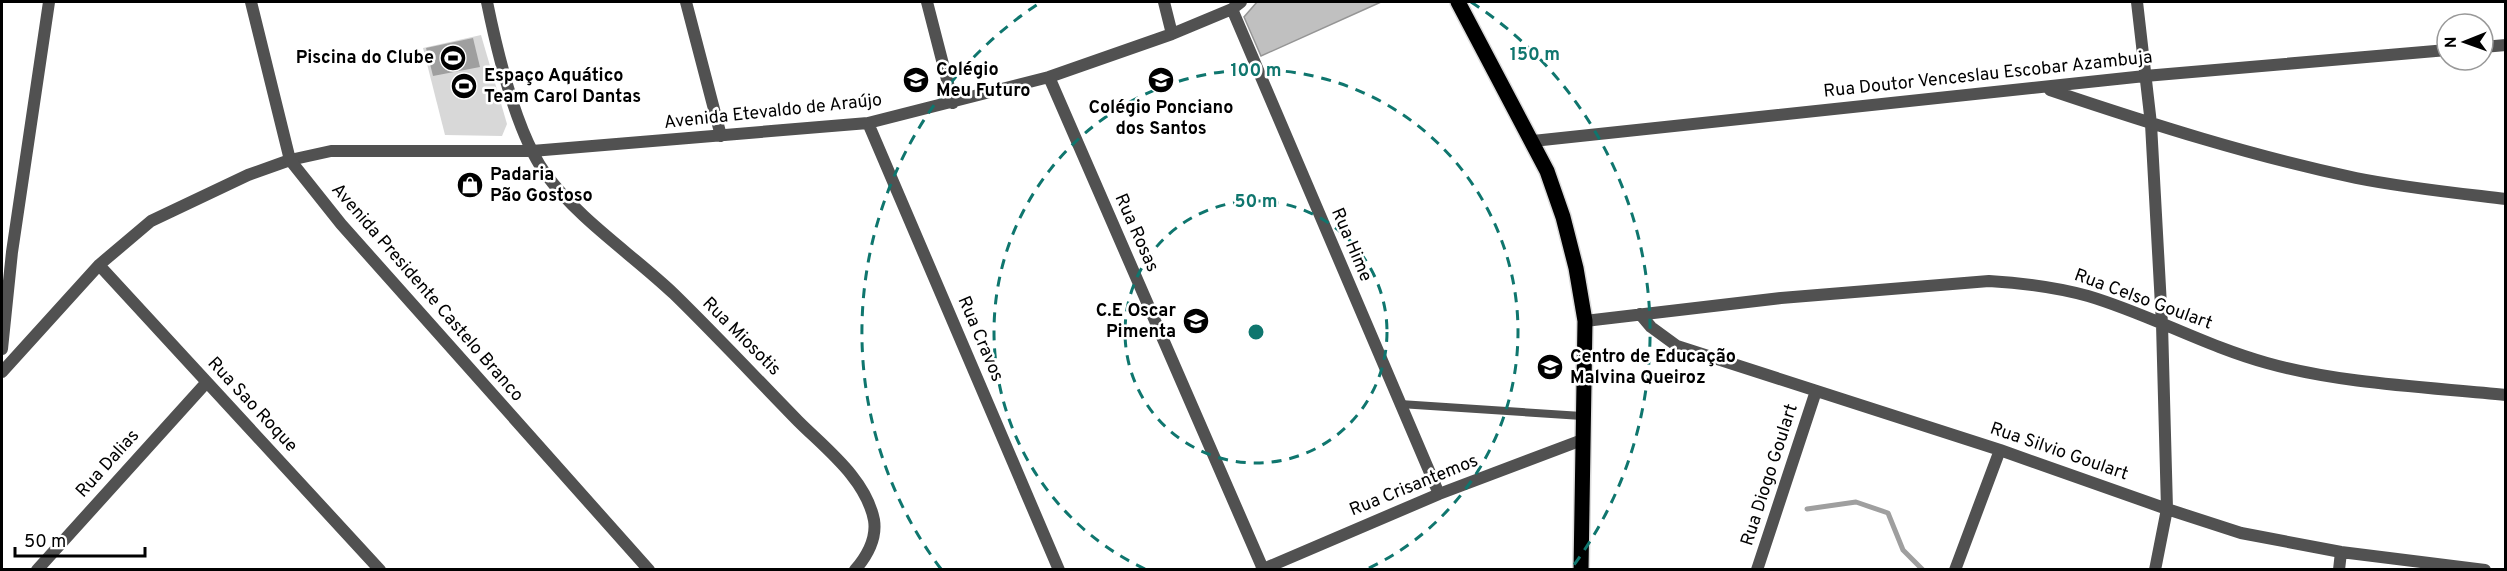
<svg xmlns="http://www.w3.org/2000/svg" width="2507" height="571" viewBox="0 0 2507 571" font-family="Overpass,sans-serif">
<rect width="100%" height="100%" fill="#fff"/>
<path fill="#d8d8d8" d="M481,35l26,89 -5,12 -57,-1 -22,-87z"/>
<path fill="#9f9f9f" d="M473,38l7,29 -47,9 -7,-28z"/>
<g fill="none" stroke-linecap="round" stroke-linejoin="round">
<path stroke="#9f9f9f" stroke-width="5" d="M1807,509l49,-7 32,11 15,37 20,20"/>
</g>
<path fill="#c0c0c0" stroke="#959595" stroke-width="1.5" d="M1257,2h124l-120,54 -17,-39z"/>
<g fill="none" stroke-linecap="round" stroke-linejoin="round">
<defs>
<path id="primary" d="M1458,2l89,169 16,46 13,51 9,53 -4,249"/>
</defs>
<use href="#primary" stroke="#dbdbdb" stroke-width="18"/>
<path stroke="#515151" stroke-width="8" d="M1400,404l182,12"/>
<path stroke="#515151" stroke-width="12" d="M487,2c10,49 29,130 58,171 34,47 87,81 129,121 42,41 83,85 124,127 28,28 68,58 76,99 3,19 -7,36 -19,50
M686,2l35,134
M927,2l26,101
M1164,2l8,32
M2137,2l14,122 11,200 5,185 -12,61
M1232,9l207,485
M2483,47l23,-2
M1049,77l214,492
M2050,90c101,34 202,66 306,88 50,10 100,15 150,21
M868,123l191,447
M1533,141l612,-65 302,-26
M99,265l281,305
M1640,314l11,13 26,19 323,104 167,59 74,24 100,19 144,18
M1585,321l196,-23 208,-17c34,2 66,6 99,15 61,18 117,50 179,67 75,21 161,24 239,32
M2,349l10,-97 37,-250
M2,372l97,-107 52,-44 97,-46 42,-15 41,-9h201l336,-28 181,-46 123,-43 60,-25 9,-7
M37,570l169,-187
M1261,570l178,-76 143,-54
M1757,570l59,-179
M1955,570l45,-120
M2339,570l2,-18"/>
<path stroke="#515151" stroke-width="12" d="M251,2l39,158 51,64 308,346"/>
<use href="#primary" stroke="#000" stroke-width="15"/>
</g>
<g fill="none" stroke="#0f766e" stroke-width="3" stroke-dasharray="10 8">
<circle cx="1256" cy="332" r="131"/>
<path d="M1145 569A262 262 0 1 1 1367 569"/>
<path d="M941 569A394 394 0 0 1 1041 2M1471 2A394 394 0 0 1 1571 569"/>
</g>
<defs>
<symbol id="stadium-disc" viewBox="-11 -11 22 22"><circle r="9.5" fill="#000" stroke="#fff"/><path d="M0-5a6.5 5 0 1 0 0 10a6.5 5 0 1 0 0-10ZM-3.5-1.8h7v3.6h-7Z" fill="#fff"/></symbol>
<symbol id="school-disc" viewBox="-11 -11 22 22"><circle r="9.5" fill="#000" stroke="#fff"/><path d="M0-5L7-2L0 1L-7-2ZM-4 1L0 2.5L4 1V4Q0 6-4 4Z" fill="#fff"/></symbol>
<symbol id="shop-disc" viewBox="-11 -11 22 22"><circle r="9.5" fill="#000" stroke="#fff"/><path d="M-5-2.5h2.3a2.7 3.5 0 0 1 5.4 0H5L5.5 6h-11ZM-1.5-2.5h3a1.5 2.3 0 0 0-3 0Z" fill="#fff"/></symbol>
</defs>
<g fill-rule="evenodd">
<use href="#stadium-disc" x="438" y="43" width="30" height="30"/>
<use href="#school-disc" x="901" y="65" width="30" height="30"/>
<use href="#school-disc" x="1146" y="65" width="30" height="30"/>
<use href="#stadium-disc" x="449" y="71" width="30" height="30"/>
<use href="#shop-disc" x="455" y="170" width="30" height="30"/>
<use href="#school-disc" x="1181" y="306" width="30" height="30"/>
<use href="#school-disc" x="1535" y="352" width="30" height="30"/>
</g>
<g text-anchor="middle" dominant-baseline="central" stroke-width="5" stroke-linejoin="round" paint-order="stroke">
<g font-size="18" font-weight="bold" fill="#000" stroke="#fff" text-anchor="start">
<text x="434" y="58" text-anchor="end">Piscina do Clube</text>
<text x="936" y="70">Colégio<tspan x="936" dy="21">Meu Futuro</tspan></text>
<text x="484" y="76">Espaço Aquático<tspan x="484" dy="21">Team Carol Dantas</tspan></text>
<text x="1161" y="108" text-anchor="middle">Colégio Ponciano<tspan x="1161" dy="21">dos Santos</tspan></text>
<text x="490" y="175">Padaria<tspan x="490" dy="21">Pão Gostoso</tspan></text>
<text x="1176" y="311" text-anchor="end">C.E Oscar<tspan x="1176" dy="21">Pimenta</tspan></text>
<text x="1570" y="357">Centro de Educação<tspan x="1570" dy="21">Malvina Queiroz</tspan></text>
</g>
<g font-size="18" fill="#000" stroke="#fff">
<text transform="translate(1988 75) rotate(-6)">Rua Doutor Venceslau Escobar Azambuja</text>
<text transform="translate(773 112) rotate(-6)">Avenida Etevaldo de Araújo</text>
<text transform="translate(1136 233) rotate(66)">Rua Rosas</text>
<text transform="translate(1351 245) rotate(67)">Rua Hime</text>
<text transform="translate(427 293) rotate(49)">Avenida Presidente Castelo Branco</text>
<text transform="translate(2143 300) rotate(20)">Rua Celso Goulart</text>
<text transform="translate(741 337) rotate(45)">Rua Miosotis</text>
<text transform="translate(980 339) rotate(67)">Rua Cravos</text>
<text transform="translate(252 405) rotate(47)">Rua Sao Roque</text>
<text transform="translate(2059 452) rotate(19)">Rua Silvio Goulart</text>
<text transform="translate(108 464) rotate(-48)">Rua Dalias</text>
<text transform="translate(1770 475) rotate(-72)">Rua Diogo Goulart</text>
<text transform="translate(1414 486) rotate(-22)">Rua Crisantemos</text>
</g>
</g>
<circle cx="1256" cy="332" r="9" fill="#0f766e" stroke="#fff" stroke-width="3"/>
<g font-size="18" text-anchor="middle" font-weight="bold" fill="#0f766e" stroke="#fff" stroke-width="5" stroke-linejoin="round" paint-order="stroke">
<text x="1535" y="60">150 m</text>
<text x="1256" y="76">100 m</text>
<text x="1256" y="207">50 m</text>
</g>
<rect width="2507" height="571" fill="none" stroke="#000000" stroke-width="6"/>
<g transform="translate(2465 42) rotate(269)"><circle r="28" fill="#ffffff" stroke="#999999" stroke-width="1.5"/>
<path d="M0-4.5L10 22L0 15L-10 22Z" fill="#000000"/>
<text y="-9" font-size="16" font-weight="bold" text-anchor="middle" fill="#000000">N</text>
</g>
<path d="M15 547v9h130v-9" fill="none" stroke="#000000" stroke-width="3"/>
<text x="24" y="547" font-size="18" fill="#000000" stroke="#ffffff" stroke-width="4.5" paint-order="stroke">50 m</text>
</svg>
